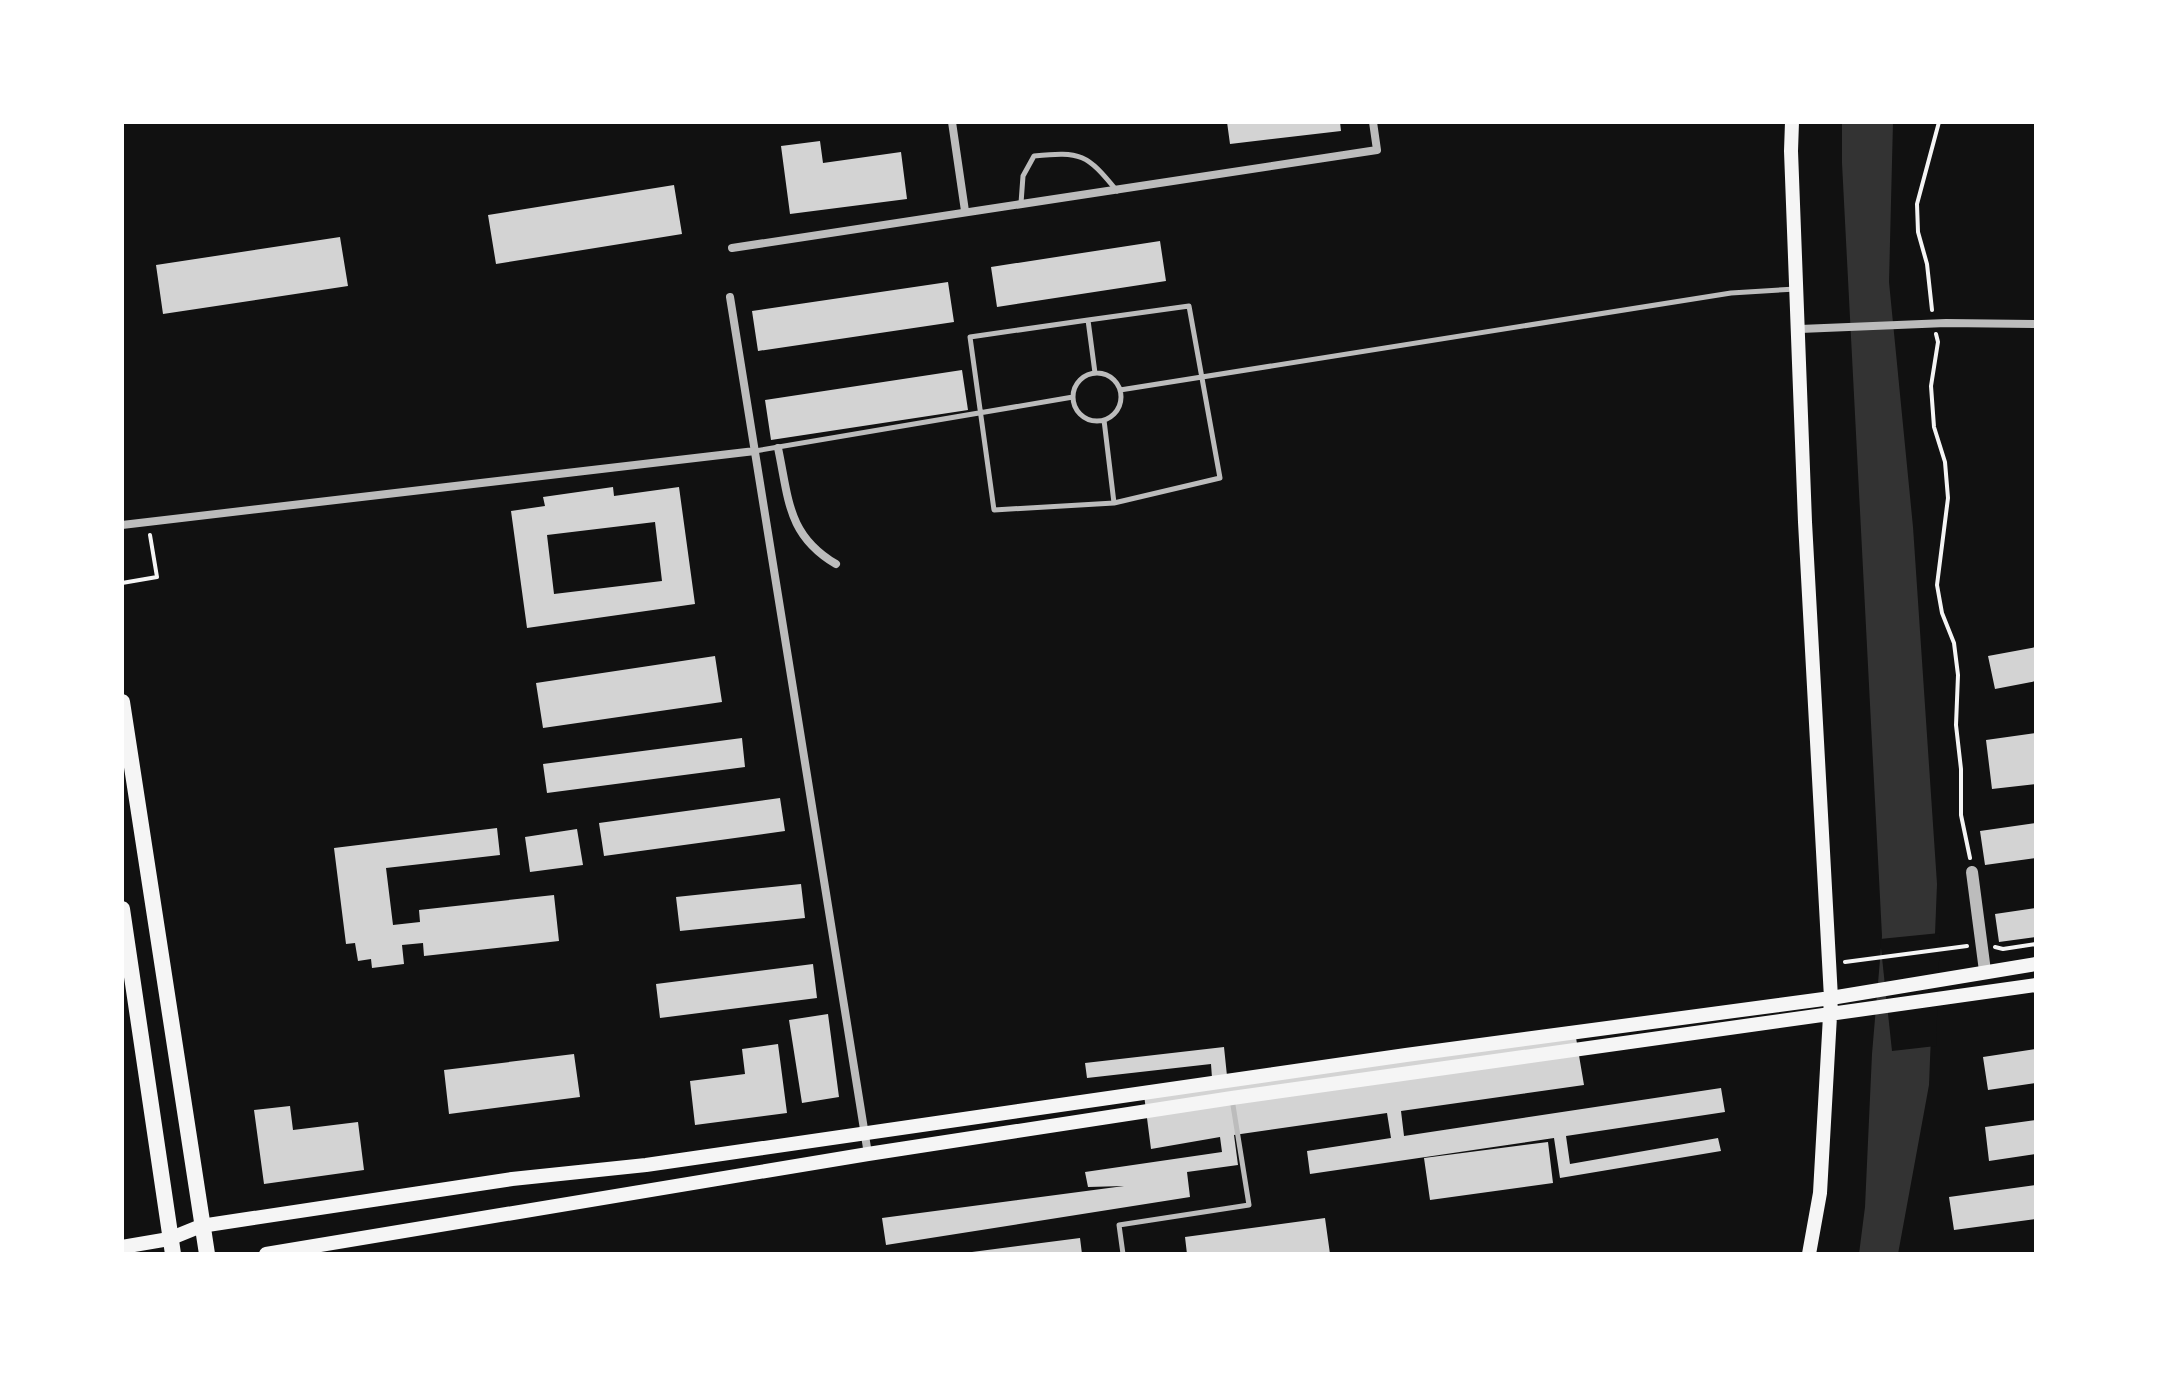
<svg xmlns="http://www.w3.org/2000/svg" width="2158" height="1376" viewBox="0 0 2158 1376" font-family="'DejaVu Sans',sans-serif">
<rect width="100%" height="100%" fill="#111"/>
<path fill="#333" d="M1842,122h51l-4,160 24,245 24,357 -8,201 -31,169h-39l6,-47 7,-153 10,-118 -40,-773z"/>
<path fill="#111" d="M1940,933l-4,113 -44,5 -12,-112z"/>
<path fill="#d3d3d3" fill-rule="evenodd" d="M1227,122h113l1,9 -111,13z
M820,141l3,22 78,-11 6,47 -117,15 -9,-68z
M674,185l8,49 -186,30 -8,-49z
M340,237l8,49 -185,28 -7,-49z
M1160,241l6,40 -169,26 -6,-40z
M948,282l6,40 -196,29 -6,-40z
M962,370l6,40 -197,30 -6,-40z
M613,487l1,9 65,-9 16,117 -168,24 -16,-117 34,-5 -2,-9zM655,522l7,59 -108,13 -7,-59z
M2036,647v34l-41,8 -7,-33z
M715,656l7,46 -179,26 -7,-45z
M2036,733v51l-44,5 -6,-49z
M742,738l3,29 -198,26 -4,-29z
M780,798l5,33 -181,25 -5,-33z
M2036,823v35l-51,7 -5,-34z
M497,828l3,27 -114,13 7,57 27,-3 -1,-12 135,-15 5,46 -135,15 -1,-13 -21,2 2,19 -32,4 -1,-9 -13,2 -3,-18 -9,1 -12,-96z
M577,829l6,36 -53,7 -5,-35z
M801,884l4,34 -125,13 -4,-34z
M2036,908v29l-37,5 -4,-28z
M813,964l4,34 -157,20 -4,-34z
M828,1014l11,83 -37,6 -13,-83z
M1574,1026l10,59 -183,26 3,25 317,-48 4,24 -159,24 4,28 148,-26 3,13 -161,27 -6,-40 -244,36 -3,-23 84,-13 -4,-25 -153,22 4,30 -51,7 3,25 -304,48 -4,-27 242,-32 -36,1 -3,-15 137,-20 -2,-15 -69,12 -8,-62 69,-9 -1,-14 -124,14 -2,-15 139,-16 3,29z
M778,1044l9,69 -92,12 -5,-44 55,-7 -3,-25z
M2036,1049v34l-48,7 -5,-33z
M574,1054l6,43 -131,17 -5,-44z
M290,1106l3,24 65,-8 6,48 -100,14 -10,-74z
M2036,1120v34l-47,7 -4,-34z
M1548,1142l5,41 -123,17 -6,-42z
M2036,1185v34l-82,11 -5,-33z
M1325,1218l5,36h-143l-2,-17z
M1080,1238l2,16h-110v-2z"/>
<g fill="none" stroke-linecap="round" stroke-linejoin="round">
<path stroke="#f5f5f5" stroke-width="4" d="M1932,310l-5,-46 -9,-32 -1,-28 22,-82
M1936,334l2,8 -7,44 3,41 11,35 3,36 -11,87 5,28 12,30 4,32 -2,50 5,44v46l9,43
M122,583l35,-6 -7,-42
M1995,947l8,2 33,-5
M1845,962l122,-16"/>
<path stroke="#bcbcbc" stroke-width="5" d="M1021,203l2,-27 11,-20c47,-5 53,-2 83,35
M1088,320l101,-14 31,172 -106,25 -10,-83
M1073 397a24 24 0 1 1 48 0a24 24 0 1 1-48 0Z
M1095,373l-7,-53 -118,17 24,173 120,-7
M1120,390l611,-97 65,-4
M755,451l318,-54
M1123,1254l-4,-29 130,-20 -17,-106"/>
<path stroke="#bcbcbc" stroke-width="8" d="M952,122l13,89
M732,248c215,-34 430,-64 645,-98l-4,-28
M730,297l138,857
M1800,329l146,-6 90,1
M778,448c11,51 9,87 58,116
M122,525l633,-74"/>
<path stroke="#bcbcbc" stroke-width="12" d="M1972,872l13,99"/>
<path stroke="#f5f5f5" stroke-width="14" d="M1792,122l-1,29 14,371 26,476 -11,195 -11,61
M122,1247l47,-8 32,-13 311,-47 134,-14 760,-110 425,-57 205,-34
M266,1254l602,-100 364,-56 804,-113"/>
<path stroke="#f5f5f5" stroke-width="16" d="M122,702l85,552
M122,909l51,345"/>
</g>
<rect width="2158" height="1376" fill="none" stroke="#ffffff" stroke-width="248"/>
</svg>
